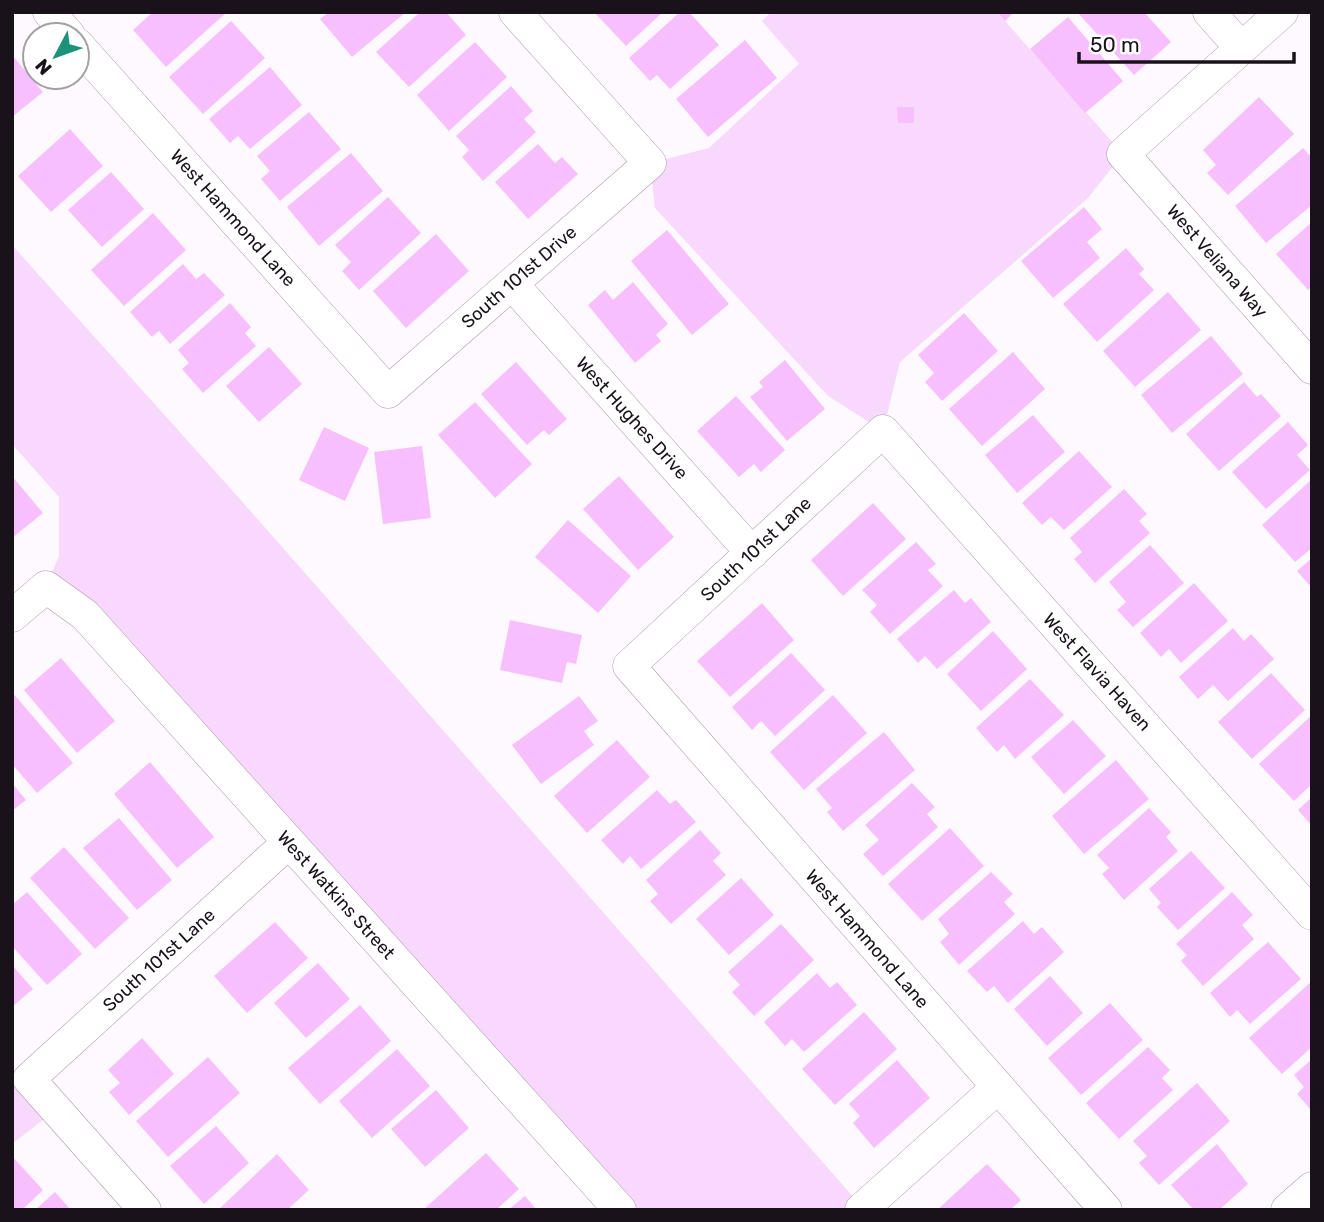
<svg xmlns="http://www.w3.org/2000/svg" width="1324" height="1222" viewBox="0 0 1324 1222" font-family="Rubik,sans-serif">
<rect width="100%" height="100%" fill="#fef9fe"/>
<path fill="#f8d8fc" d="M771,12h226l126,142 -35,44 -188,164 -17,69 -55,-35 -173,-188 -5,-45 59,-15 90,-84 -37,-43z
M12,245l227,253 624,710 -2,2h-241l-574,-623 13,-31v-59l-47,-53z
M12,1076l17,3 27,31 -44,34z"/>
<path fill="#f7bffe" d="M153,12h74l-61,55 -33,-37z
M329,12h77l-54,45 -32,-38z
M420,12h26l20,23 -57,52 -33,-35z
M594,12h69l-37,34z
M680,12h9l30,33 -49,44 -13,-14 -7,6 -21,-23z
M997,12h17l-9,9z
M1077,12h67l27,30 -37,33z
M1068,17l55,64 -38,32 -55,-64z
M231,21l34,37 -62,56 -34,-37z
M745,40l32,38 -69,59 -32,-38z
M475,42l32,35 -58,54 -32,-36z
M12,55l31,37 -31,25z
M270,67l32,38 -52,44 -12,-13 -8,7 -21,-24z
M511,86l22,25 -9,8 12,13 -53,49 -21,-24 7,-7 -13,-14z
M1259,97l35,37 -66,61 -21,-22 9,-8 -13,-15z
M897,107h17v16h-16z
M309,112l32,37 -61,52 -19,-22 9,-8 -13,-15z
M70,129l33,37 -52,46 -33,-36z
M538,144l17,19 7,-6 16,17 -50,45 -33,-37z
M1303,148l9,10v47l-46,38 -31,-37z
M351,153l32,38 -64,55 -32,-39z
M111,172l33,37 -42,38 -34,-37z
M388,197l33,36 -62,57 -17,-19 9,-9 -16,-17z
M1084,207l18,22 -15,13 13,16 -47,40 -32,-37z
M153,213l33,37 -62,56 -33,-36z
M1312,222v64l-4,4 -32,-36z
M667,230l62,74 -37,31 -61,-74z
M436,234l33,37 -63,57 -33,-37z
M1126,248l18,21 -5,5 15,16 -57,52 -34,-38z
M183,264l13,15 8,-6 21,22 -55,49 -11,-13 -7,6 -22,-25z
M633,282l35,42 -12,11 5,6 -26,22 -47,-58 17,-15 8,10z
M1168,292l33,38 -66,57 -32,-36z
M230,303l21,24 -6,6 11,13 -53,47 -21,-24 7,-6 -11,-13z
M964,313l34,38 -56,50 -17,-19 9,-9 -16,-18z
M1211,336l32,38 -71,59 -31,-38z
M269,347l33,37 -43,38 -33,-36z
M1013,352l32,37 -63,57 -33,-37z
M785,360l40,49 -38,32 -37,-44 13,-10 -4,-5z
M516,362l51,57 -18,16 -5,-5 -17,15 -46,-51z
M1244,382l13,15 4,-3 20,22 -62,55 -33,-37z
M736,396l49,54 -24,22 -7,-8 -15,13 -42,-46z
M475,402l57,62 -37,34 -57,-63z
M1033,415l32,37 -48,41 -32,-38z
M1288,422l20,23 -11,10 13,15 -44,39 -34,-37z
M324,427l45,21 -24,53 -46,-21z
M422,446l9,72 -48,6 -9,-72z
M1079,451l33,36 -48,43 -13,-13 -9,8 -20,-22z
M12,476l31,37 -31,25z
M619,476l55,61 -36,33 -55,-61z
M1312,479v69l-17,14 -33,-37z
M1124,489l23,25 -8,7 11,12 -55,50 -21,-24 8,-7 -12,-14z
M873,503l33,36 -63,57 -32,-36z
M568,520l63,56 -33,37 -63,-56z
M916,542l20,22 -8,6 15,16 -53,48 -20,-22 7,-7 -15,-15z
M1150,545l34,38 -51,44 -16,-17 9,-8 -17,-20z
M1312,558v30l-15,-17z
M1194,583l34,38 -47,42 -12,-14 -8,8 -21,-24z
M954,590l11,13 6,-5 20,24 -54,47 -12,-13 -7,7 -21,-24z
M762,603l32,37 -64,57 -33,-36z
M510,620l72,15 -6,29 -9,-2 -5,21 -62,-13z
M1233,628l11,13 7,-7 23,25 -46,42 -15,-16 -15,14 -19,-22z
M993,631l34,38 -46,42 -34,-37z
M791,653l34,37 -50,46 -14,-15 -9,9 -20,-23z
M61,658l54,63 -38,32 -53,-63z
M1271,673l34,37 -53,49 -34,-37z
M1030,679l34,36 -49,44 -11,-14 -7,7 -21,-24z
M12,692l61,71 -36,30 -25,-29z
M833,695l34,38 -63,57 -34,-38z
M579,696l19,25 -14,10 10,14 -53,39 -29,-39z
M1312,715v69l-18,17 -35,-37z
M1073,720l33,36 -42,38 -33,-37z
M884,732l31,38 -72,61 -16,-19 5,-4 -16,-19z
M617,740l33,37 -63,56 -33,-37z
M1116,760l33,39 -65,55 -32,-38z
M150,762l64,75 -37,31 -63,-74z
M12,783l14,17 -14,11z
M912,783l23,24 -8,7 11,13 -55,49 -20,-22 16,-14 -14,-15z
M657,790l13,14 6,-4 20,22 -55,47 -11,-13 -7,8 -22,-24z
M1312,797v29l-14,-16z
M1149,808l22,24 -5,5 12,14 -54,49 -22,-26 7,-6 -12,-13z
M119,818l53,62 -35,30 -54,-62z
M950,828l34,38 -62,55 -34,-37z
M700,830l21,23 -8,8 13,14 -55,49 -21,-23 8,-7 -12,-14z
M64,847l65,71 -34,31 -65,-71z
M1191,851l34,37 -47,42 -21,-23 4,-4 -12,-14z
M991,872l22,22 -9,8 11,12 -56,51 -19,-23 9,-8 -11,-15z
M741,878l33,37 -45,40 -33,-36z
M27,892l55,62 -35,31 -35,-39v-41z
M1232,892l21,23 -11,10 12,14 -51,47 -22,-25 6,-6 -11,-11z
M1023,921l11,13 8,-7 22,25 -56,51 -14,-17 -7,6 -20,-21z
M275,922l33,36 -61,55 -33,-37z
M781,924l33,36 -60,56 -22,-24 8,-7 -12,-13z
M1268,942l33,37 -51,45 -13,-14 -7,7 -20,-24z
M318,963l32,36 -44,39 -32,-35z
M12,965l21,24 -21,18z
M817,973l13,15 7,-6 20,23 -53,47 -12,-13 -7,7 -21,-24z
M1050,976l33,37 -36,33 -33,-37z
M1312,981v66l-30,27 -33,-36z
M1110,1003l33,37 -62,55 -33,-37z
M360,1005l31,36 -71,63 -32,-36z
M864,1012l33,37 -62,56 -33,-36z
M142,1038l32,36 -45,41 -20,-23 11,-9 -12,-13z
M1148,1047l22,23 -8,8 11,12 -54,49 -33,-36z
M397,1049l33,37 -58,52 -33,-37z
M208,1057l32,36 -72,64 -32,-36z
M1312,1059v52l-15,-17 7,-7 -10,-12z
M897,1060l33,38 -56,50 -21,-25 7,-7 -11,-12z
M1197,1083l33,38 -71,64 -20,-22 8,-7 -14,-15z
M436,1090l33,38 -44,39 -34,-38z
M216,1126l33,37 -45,41 -34,-38z
M1217,1144l31,40 -29,26h-25l-23,-25z
M486,1153l33,36 -23,21h-73z
M277,1154l32,36 -22,20h-69z
M12,1156l31,34 -21,20h-10z
M987,1164l34,36 -11,10h-73z
M55,1192l16,18h-36z
M525,1196l12,14h-29z"/>
<g fill="none" stroke-linecap="round" stroke-linejoin="round">
<defs>
<path id="street" d="M49,12l20,23
M1209,12l32,36
M1282,12l-159,142 189,214
M77,44l311,348 262,-229 -135,-151
M512,284l240,269
M12,616l34,-29 39,28 535,595
M145,1210l-116,-131 260,-237
M861,1210l136,-122
M1106,1210l-477,-544 254,-235 429,483
M1287,1210l25,-22"/>
</defs>
<use href="#street" stroke="#ab97ae" stroke-width="33"/>
<use href="#street" stroke="#fff" stroke-width="32"/>
</g>
<g text-anchor="middle" dominant-baseline="central" stroke-width="5" stroke-linejoin="round" paint-order="stroke">
<g font-size="18" fill="#1a121b" stroke="#fff">
<text transform="translate(233 218) rotate(48)">West Hammond Lane</text>
<text transform="translate(1217 261) rotate(49)">West Veliana Way</text>
<text transform="translate(519 277) rotate(-41)">South 101st Drive</text>
<text transform="translate(632 418) rotate(48)">West Hughes Drive</text>
<text transform="translate(756 549) rotate(-43)">South 101st Lane</text>
<text transform="translate(1097 672) rotate(48)">West Flavia Haven</text>
<text transform="translate(336 895) rotate(48)">West Watkins Street</text>
<text transform="translate(867 939) rotate(49)">West Hammond Lane</text>
<text transform="translate(159 960) rotate(-42)">South 101st Lane</text>
</g>
</g>
<rect width="1324" height="1222" fill="none" stroke="#1a121b" stroke-width="28"/>
<g transform="translate(56 56) rotate(229)"><circle r="33" fill="#ffffff" stroke="#a3a0a4" stroke-width="2"/>
<path d="M0-5L12 26L0 18L-12 26Z" fill="#1c9378"/>
<text y="-10" font-size="19" font-weight="bold" text-anchor="middle" fill="#1a121b">N</text>
</g>
<path d="M1079 52v10h215v-10" fill="none" stroke="#1a121b" stroke-width="3.5"/>
<text x="1090" y="52" font-size="21" fill="#1a121b" stroke="#ffffff" stroke-width="5" paint-order="stroke">50 m</text>
</svg>
